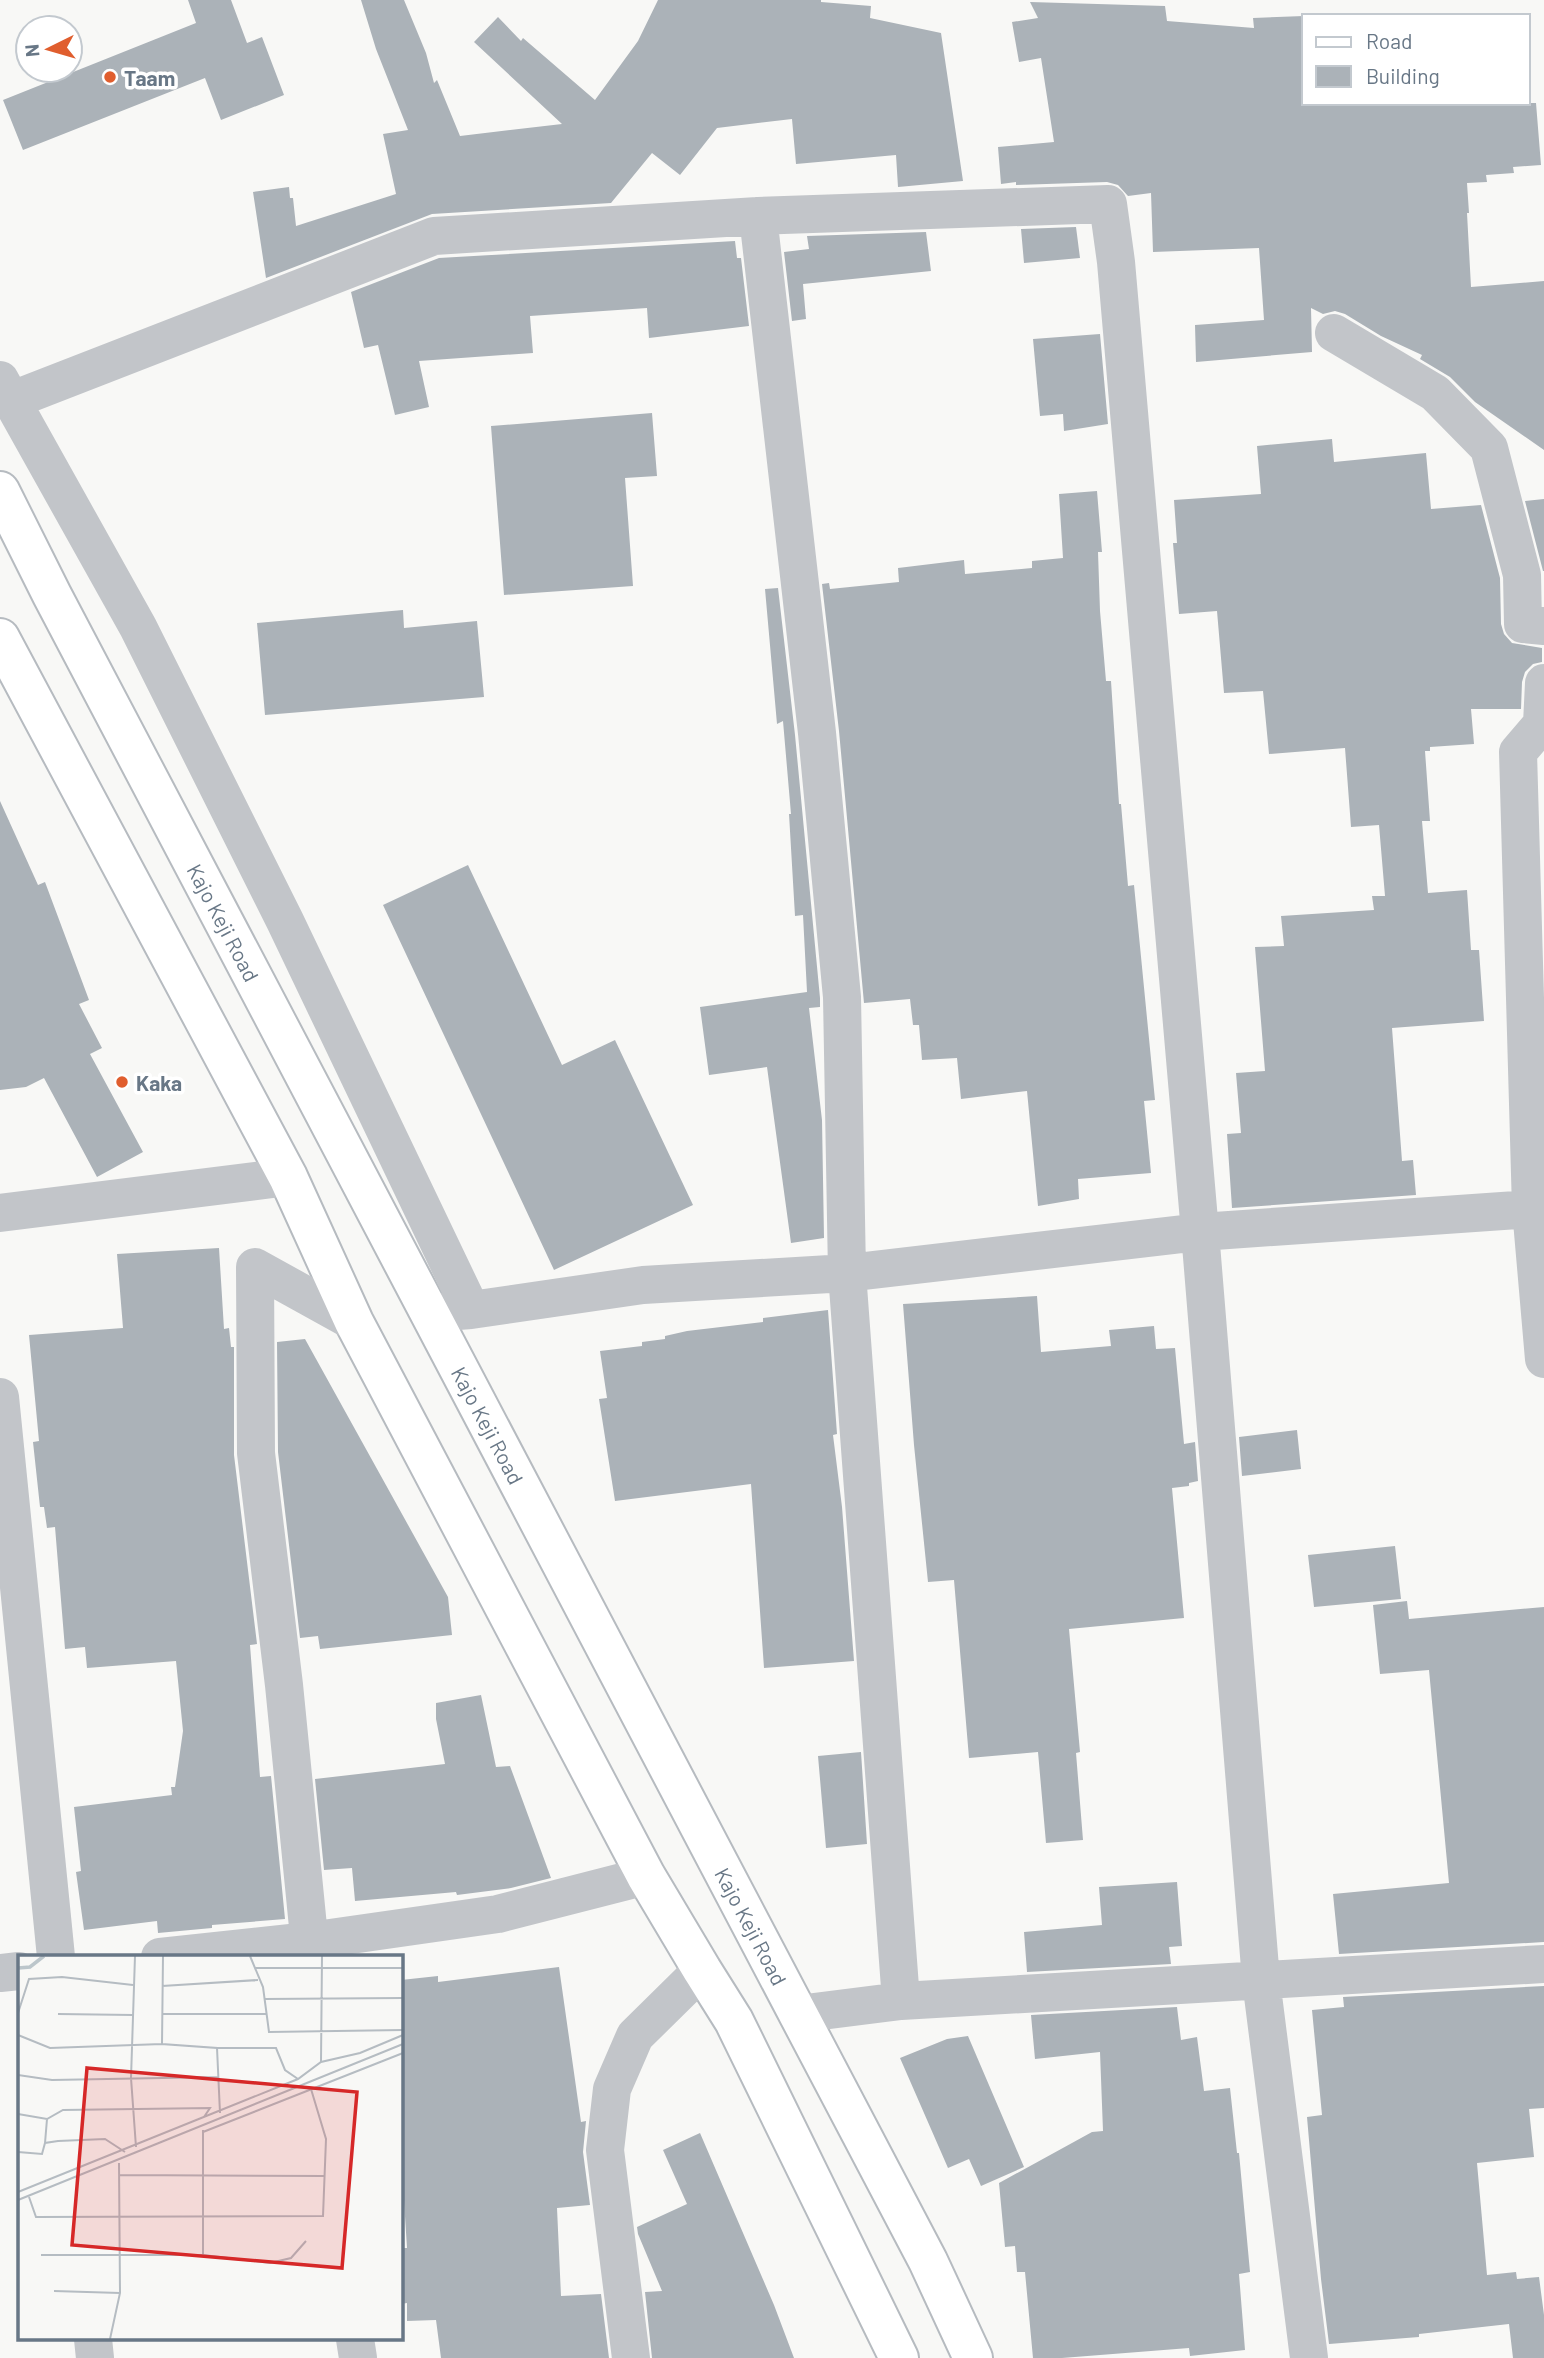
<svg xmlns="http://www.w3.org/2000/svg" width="1544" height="2358" viewBox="0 0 1544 2358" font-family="Barlow,sans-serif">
<rect width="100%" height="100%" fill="#f8f8f6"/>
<path fill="#abb2b8" d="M188,0h43l16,43 15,-6 22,58 -63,25 -16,-42 -182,72 -20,-50 193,-77z
M361,0h43l22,53 8,30 3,-3 23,56 102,-12 -88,-82 24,-25 23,24 2,-3 72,62 43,-59 20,-41h163v2l50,4 -1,12 71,15 22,148 -65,6 -2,-32 -100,9 -4,-45 -75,9 -37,47 -28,-22 -41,50 -179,11 -166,64 -13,-86 36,-5 1,11h3l3,28 100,-32 -13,-60 25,-4 -32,-81z
M1030,2l135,4 2,15 87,7 -1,-10 51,-2v87h232l5,62 -28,2 1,6 -28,2 1,7 -20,1 2,30h-2l4,74 73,-6v169l-69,-48 -25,-25 -30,-18 2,-4 -41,-19 -36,-22 -10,-3 -12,3 -12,-6 1,44 -116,10 -1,-37 69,-5 -5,-72 -106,4 -2,-59 -23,3 -10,-11 -11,-3 -91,3v-3l-15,2 -3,-37 56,-5 -13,-84 -22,4 -7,-40 26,-4z
M1076,227l4,31 -56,5 -3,-34z
M926,232l5,39 -128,13 3,35 -14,2 -8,-69 25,-3 -2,-13z
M735,241l2,17h4l8,68 -100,12 -2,-30 -117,8 3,37 -114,8 10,46 -34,8 -17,-70 -14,3 -13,-56 88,-34z
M1100,334l8,90 -44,7 -1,-17 -23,2 -7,-77z
M652,413l5,63 -32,2 8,108 -129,9 -13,-169z
M1332,439l2,23 92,-9 5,56 50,-4 19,73 1,46 3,10 8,9 30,5v14l-9,2 -8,8 -3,10 -1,27h-50l3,35 -44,3v4h-5l5,70h-8l6,72 39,-3 4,60h8l5,71 -92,7 10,133 11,-1 3,35 -184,13 -5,-74 14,-1 -5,-60 29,-2 -10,-124 29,-1 -3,-30 93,-6 -2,-14h13l-6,-71 -28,2 -6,-79 -76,6 -6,-63 -39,2 -7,-82 -38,3 -6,-71h4l-3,-43 87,-6 -4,-48z
M1097,491l5,61h-4l2,59 6,70h5l8,123h2l7,82 6,-1 21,215 -11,1 7,72 -73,6 1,20 -41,7 -11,-115 -66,8 -4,-41 -35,2 -3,-35h-6l-3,-26 -46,4 -25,-272 -17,-147 7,-1 1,6 69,-7 -1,-14 66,-8 1,14 67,-6v-7l31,-3 -4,-64z
M1544,499v72h-1l-18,-70z
M778,588l17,147 25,263v9l-11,1 13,112 2,118 -33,5 -24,-176 -58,8 -9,-68 107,-15 -4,-77 -8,1 -6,-102h2l-8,-93 -6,3 -12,-135z
M403,610l1,18 73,-7 7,76 -219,18 -8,-92z
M0,801l38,84 7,-3 44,118 -10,4 23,44 -12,6 53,98 -46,25 -53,-99 -18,9 -26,3z
M468,865l94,200 53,-25 78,165 -139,65 -171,-365z
M219,1248l5,81 5,-1 2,19h3v108l23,189 -7,1 10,132 11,-1 14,143 -73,6v3l-54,5 -1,-12 -73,9 -8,-58 5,-1 -7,-64 98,-12 -1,-8h4l8,-56 -7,-70 -89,7 -2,-21 -20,2 -10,-122 -8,1 -3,-21h-4l-7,-65 6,-1 -10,-106 94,-7 -6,-74z
M1037,1296l4,56 70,-6 -2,-16 45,-4 2,23 19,-1 9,96 11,-2 3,39 -9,2v3l-17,2 12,130 -115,11 11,123 -4,1 7,87 -37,3 -8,-91 -69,6 -15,-178 -26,2 -14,-137 -11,-141z
M828,1310l9,124 -4,1 9,72 12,154 -90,7 -13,-184 -136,17 -16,-102 8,-1 -7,-47 42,-5v-4l23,-3v-3l22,-5 76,-9v-4z
M305,1339l143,258 4,38 -132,14 -2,-13 -18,2 -22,-186 -1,-110z
M1297,1430l4,39 -59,7 -3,-39z
M1395,1546l6,53 -87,8 -6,-52z
M1407,1601l2,18 135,-12v335l-205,12 -6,-60 116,-11 -20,-213 -49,4 -7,-69z
M481,1695l15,72 14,-1 41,112 -40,10 -54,7 -1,-3 -101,9 -3,-33 -28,2 -9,-91 130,-15 -9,-45v-16z
M861,1752l6,92 -41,4 -8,-92z
M1177,1882l5,64 -13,1 2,17 -144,8 -3,-40 78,-7 -3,-38z
M559,1967l22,155 5,-1 -3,31 7,53 -33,3 4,88 40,-2 8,64h-168l-5,-38 -29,1v-18l-6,1v-56h6l-6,-95v-173l37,-4v6z
M1544,1986v122l-15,1 5,48 -57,6 10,112 29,-3 1,7 22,-2 5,38v43h-31l-4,-34 -90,10v3l-90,7 -8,-65 -14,-162 15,-2 -10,-105 32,-3 -1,-10z
M1177,2007l4,33 16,-3 7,54 26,-3 7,65h2l11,119 -11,2 6,76 -55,6 -1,-8 -127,10h-29l-8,-86h-8l-2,-26 -10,1 -6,-64 93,-51 11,-1 -3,-79 -65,7 -4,-44z
M968,2036l56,131 -43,19 -12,-27 -21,9 -48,-110 47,-19z
M700,2133l74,172 20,53h-142l-7,-66 17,-1 -24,-57 -1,-7 50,-23 -24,-54z"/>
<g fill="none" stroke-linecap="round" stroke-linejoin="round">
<defs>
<g id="secondary">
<path id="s1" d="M0,491l52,104 876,1666 45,97"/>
<path d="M0,638l288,539 66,145 292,554 56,94 32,51 165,337"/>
</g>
</defs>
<use href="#secondary" stroke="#b6bbc0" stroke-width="42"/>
<path stroke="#c2c5c9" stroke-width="38" d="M758,216l59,517 25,264 5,276 54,728
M1334,333l101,60 54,55 33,127 1,49 21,2
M0,380l138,247 147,294 186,389
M10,401l424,-165 324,-20 350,-12 8,58 84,970 61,748 48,378
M1544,683l-2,41 -24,28 13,457 13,150
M0,1213l288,-36
M431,1313l40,-3 172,-25 204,-12 353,-41 331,-23
M0,1397l56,560
M160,1957l149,-16 189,-27 148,-38
M311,1957l-27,-272 -28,-232 -1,-186 99,55
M0,1973l19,-2
M798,2014l103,-13 643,-37
M93,2339l2,19
M355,2339l3,19
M631,2358l-26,-208 7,-61 23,-53 67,-66"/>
<use href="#secondary" stroke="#fff" stroke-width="38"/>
</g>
<g fill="#e05e2e" stroke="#fff" stroke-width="2.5">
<circle cx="110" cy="77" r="7"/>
<circle cx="122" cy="1082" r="7"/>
</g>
<g text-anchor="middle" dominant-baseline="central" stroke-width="7" stroke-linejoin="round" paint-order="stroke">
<g font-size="21" font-weight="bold" fill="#687786" stroke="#fff" text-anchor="start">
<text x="124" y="77">Taam</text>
<text x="136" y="1082">Kaka</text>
</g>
<g font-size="21" fill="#687786" stroke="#fff">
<text stroke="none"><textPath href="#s1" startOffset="486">Kajo Keji Road</textPath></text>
<text stroke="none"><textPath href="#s1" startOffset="1054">Kajo Keji Road</textPath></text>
<text stroke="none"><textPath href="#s1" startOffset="1620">Kajo Keji Road</textPath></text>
</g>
</g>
<g transform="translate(18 1955)">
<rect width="385" height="385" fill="#f8f8f6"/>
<path fill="none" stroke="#bcc6cb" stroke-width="3.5" d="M0,13l12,-1 14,-11"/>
<path fill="none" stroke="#b5bcc2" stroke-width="2" d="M117,1l-4,122 5,69M145,1l-1,88 55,4 3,65M232,1l13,31 6,45 134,-2M236,13h149M144,31l96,-6M246,44l139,-1M0,58l11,-34 33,-2 71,8M40,59l75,1M144,59h104M0,80l32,13 112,-4M199,93h59l9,22 13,9M303,107l1,-106M0,120l34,5 166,-3M0,159l29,5 16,-9 147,-2 -6,9M185,175v125M185,177l200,-79M27,188l2,-24M0,197l24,2 3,-11 13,-2 47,-2 20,13M101,220l206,1M0,237l280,-113 23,-17 39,-9 43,-18M11,242l7,20 287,-1 3,-77 -15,-50M0,245l385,-156M23,300h162l67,8 21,-5 15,-17M36,336l66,2M92,384l10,-46 -1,-130"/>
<path fill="#d62828" fill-opacity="0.15" stroke="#d62828" stroke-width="3.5" d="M69,113l270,24 -15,176 -270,-23z"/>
<rect width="385" height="385" fill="none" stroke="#687786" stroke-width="3.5"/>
</g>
<rect x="1302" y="14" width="228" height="91" fill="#ffffff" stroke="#c3c9cf" stroke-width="2"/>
<rect x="1316" y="37" width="35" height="10" fill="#ffffff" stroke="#c3c9cf" stroke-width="2"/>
<text x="1366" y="49" font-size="21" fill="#687786">Road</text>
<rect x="1316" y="66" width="35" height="21" fill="#abb2b8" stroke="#c3c9cf" stroke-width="2"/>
<text x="1366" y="84" font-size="21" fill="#687786">Building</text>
<g transform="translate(49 49) rotate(265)"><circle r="33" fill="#ffffff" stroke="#c3c9cf" stroke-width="2"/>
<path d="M0-5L12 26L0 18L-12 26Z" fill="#e05e2e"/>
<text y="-10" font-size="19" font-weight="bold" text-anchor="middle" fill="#687786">N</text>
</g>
</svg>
